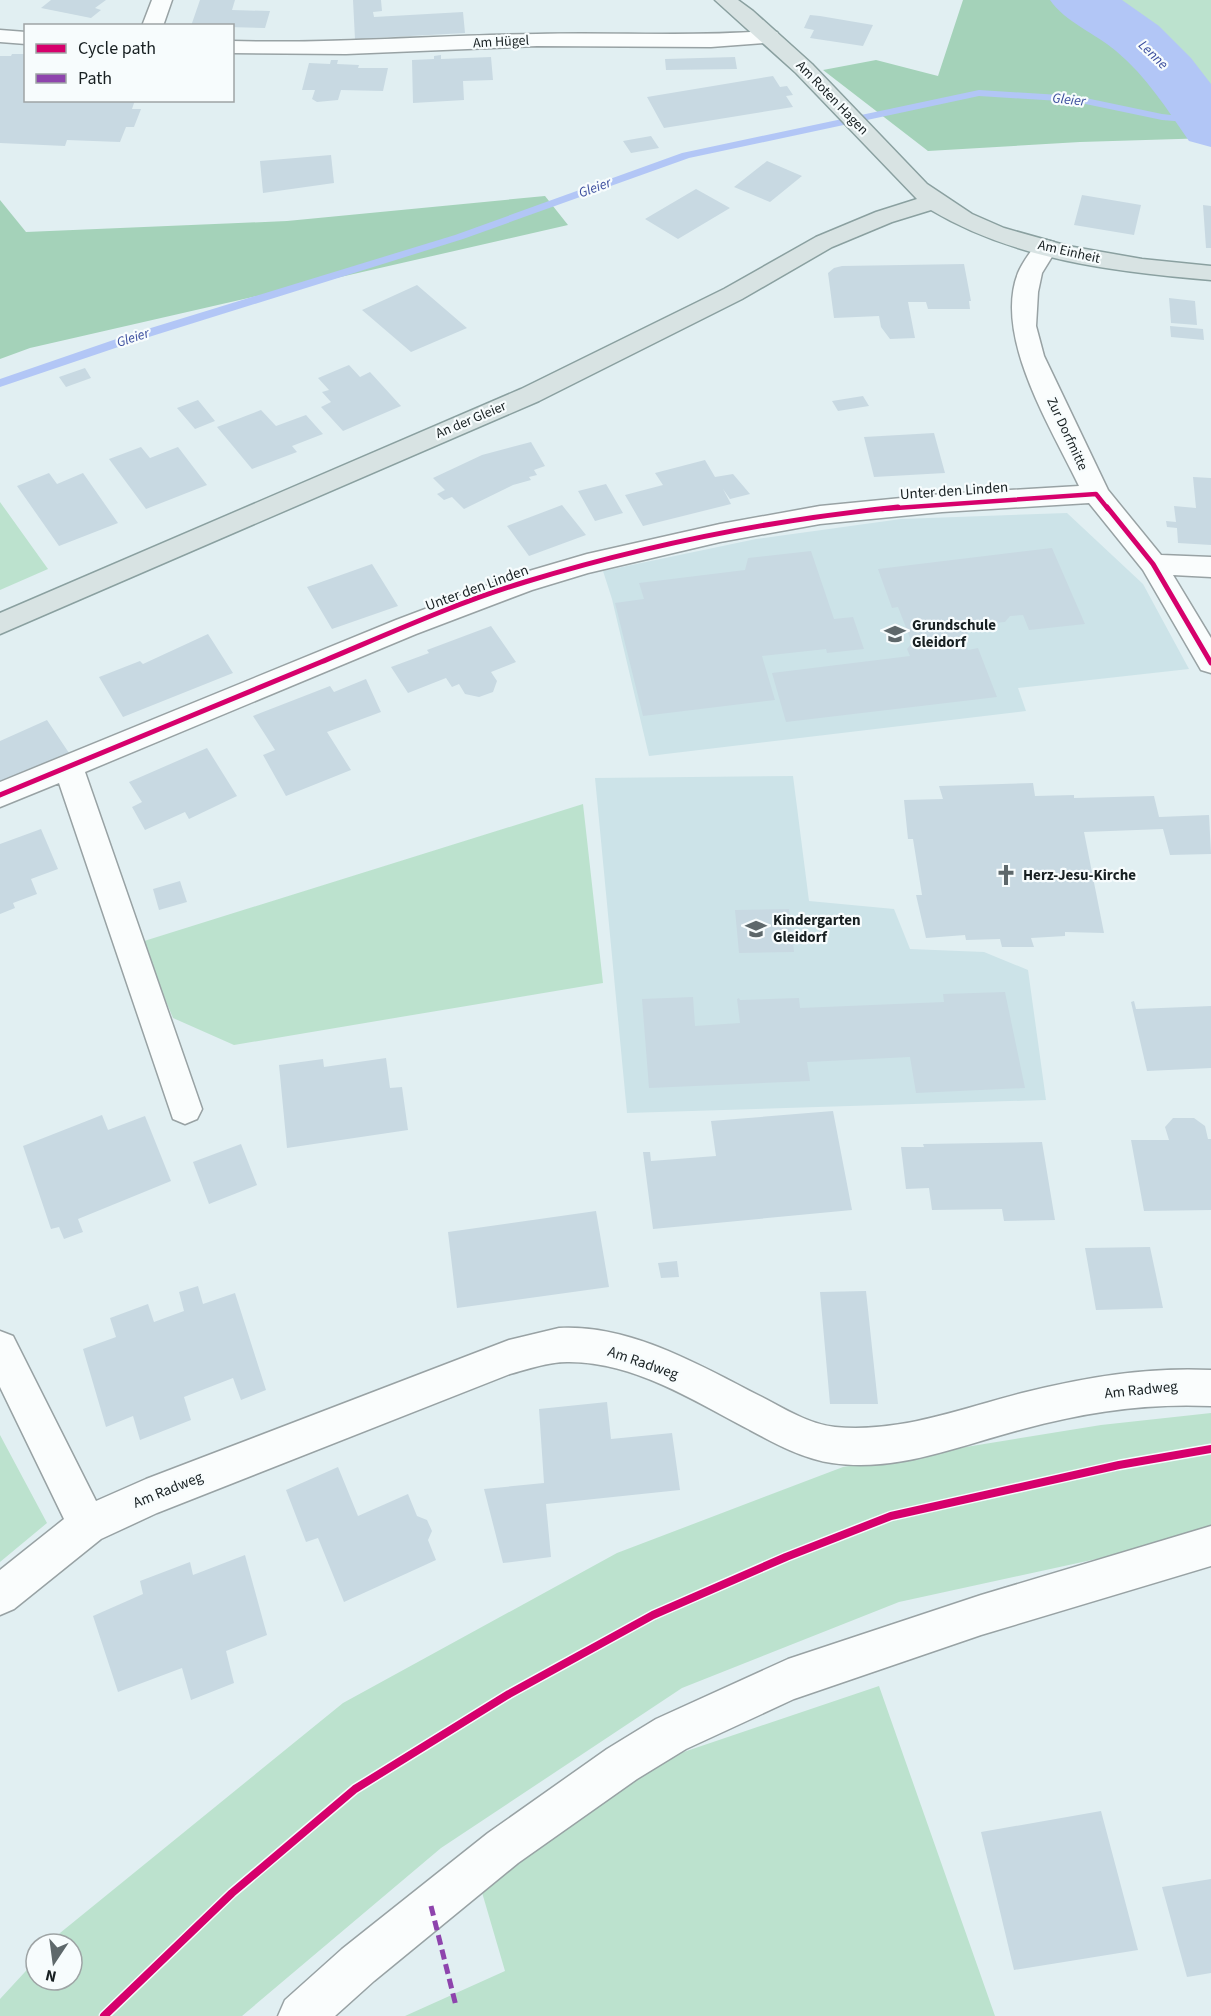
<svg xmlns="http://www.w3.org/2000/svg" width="1211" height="2016" viewBox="0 0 1211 2016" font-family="'Source Sans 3',sans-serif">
<rect width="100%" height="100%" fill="#e1eff2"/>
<path fill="#cce3e8" d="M1067,513l76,71 46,85 -171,19 8,23 -377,45 -37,-157 -9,-28 153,-32 145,-20z
M793,776l16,125 85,8 16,40 74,3 44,18 18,130 -419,13 -32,-335z"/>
<path fill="#bce2ce" d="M1088,0h123v97z
M0,502l48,67 -48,21z
M583,804l20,179 -369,62 -61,-27 -32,-76z
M1211,1413v121l-312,68 -217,86 -241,160 -199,168h-242v-17l36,-39v20h36v-36h-22l10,-11 283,-230 274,-150 226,-86 258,-42z
M0,1435l47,88 -47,39z
M879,1686l116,330h-590l100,-45 -24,-82 179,-129z"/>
<path fill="#a4d2b9" d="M963,0h125l123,97v41l-131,4 -152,9 -105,-81 53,-10 62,16z
M545,196l23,29 -538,123 -30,11v-159l26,32 261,-11z"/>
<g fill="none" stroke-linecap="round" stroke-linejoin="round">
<path fill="#b2c6f6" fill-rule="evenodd" d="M979,90l97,6 86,18 45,5 4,1v4l-49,-4 -86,-18 -97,-6 -290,62 -226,81 -327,102 -136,46v-8l128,-44 327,-100 227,-82z"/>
<path fill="#b2c6f6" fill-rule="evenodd" d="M1050,0h72l37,26 32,32 20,26v63l-22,-6c-22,-32 -43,-65 -73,-90 -21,-18 -51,-29 -66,-51z"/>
</g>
<path fill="#c8d9e2" d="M51,0h55l-11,8 6,2 -10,8 -50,-10z
M200,0h35l-3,10 38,1 -5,17 -74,-2z
M353,0h28l1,11 -9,1 1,5 89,-5 2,21 -110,6z
M810,15l10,1 53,9 -10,21 -53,-8 4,-8 -10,-2z
M12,54h14v46h109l-3,9h9l-7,18h-8l-6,15 -53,-2 -2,6 -65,-3v-87h11z
M441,55v4l50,-2 2,23 -30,1 1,19 -51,3 -1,-43 22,-1v-3z
M735,57l2,12 -71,1 -1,-11z
M331,60h7l-1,4 22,1 -1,3h30l-5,23 -42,-1 -3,10 -21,2 -5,-3 3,-9h-13l7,-27 21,1z
M773,76l7,11 7,-1 6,9 -7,1 7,11 -129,21 -17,-31z
M651,136l8,12 -28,5 -8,-12z
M331,155l3,28 -71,10 -3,-32z
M767,161l35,15 -32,26 -36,-15z
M696,189l34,19 -52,31 -33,-20z
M1082,195l59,10 -7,30 -60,-10z
M1203,205l8,1v42h-5z
M964,264l7,37h-2l1,8h-42l-2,-7h-18l7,36 -25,1 -9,-12 -2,-11 -45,2 -6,-45 6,-5 8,-2z
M417,285l50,43 -56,24 -49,-42z
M1169,298l26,3 2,24 -26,-2z
M1170,326l33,3 1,11 -33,-3z
M349,365l11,12 10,-5 31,34 -58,25 -22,-24 10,-5 -9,-10 7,-2 -11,-12z
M85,368l6,10 -25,9 -7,-10z
M863,396l6,10 -31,5 -6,-10z
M198,400l17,21 -20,8 -18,-21z
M261,410l15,16 30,-11 17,19 -31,12 5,6 -45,17 -35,-42z
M934,433l11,40 -71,4 -10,-40z
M531,442l14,24 -11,4 3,5 -8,2 2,3 -18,5 -49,24 -12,-12 -8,3 -7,-6 8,-4 -12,-12 49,-23z
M141,447l9,11 28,-11 29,38 -61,24 -37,-50z
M705,460l10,17 18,-3 17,20 -20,5 -7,-10 8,15 -88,22 -18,-31 38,-10 -8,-12z
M49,473l8,11 26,-11 35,50 -59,23 -42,-60z
M1193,477l18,1v67l-33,-2 -1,-15 -10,-1 -1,-6 10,1 -2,-16 22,2z
M606,484l17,29 -28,8 -17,-30z
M562,505l24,30 -57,21 -22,-30z
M1052,548l33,76 -56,6 -6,-15 -13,1 -5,6 -40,4 3,7 -4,6 4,11 10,-2 19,49 -211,25 -14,-49 138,-17 -3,-7 5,-6 -14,-36 -6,1 -14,-39z
M811,551l23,68 19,-2 11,32 -37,4 -1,-4 -64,7 13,44 -132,16 -28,-113 29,-4 -5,-16 106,-13 3,-12z
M372,564l26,42 -66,23 -25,-42z
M491,626l25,36 -25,10 6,9 -4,11 -14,5 -14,-3 -6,-10 -7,3 -6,-9 -38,15 -17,-26 38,-14 -2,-3z
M208,634l25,39 -110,44 -24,-40 41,-16 3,3z
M366,679l15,33 -54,20 24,38 -65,26 -23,-41 12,-5 -22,-34 77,-30 4,6z
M47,720l22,33 -69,31v-43z
M207,748l30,48 -48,23 -4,-7 -40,18 -13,-23 10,-5 -13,-20z
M1033,783l2,13 39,-1v3l80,-2 5,21 50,-2 2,39 -41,1 -7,-26 -79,3 20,101 -39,-1v4l-34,2 3,9h-32l-2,-8 -34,1 -1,-5 -39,3 -10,-43h6l-9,-56h-5l-4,-39 39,-1 -4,-13z
M41,829l17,40 -27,10 6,15 -24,9 2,5 -15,6v-70z
M180,881l7,21 -28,8 -6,-21z
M789,909l5,43 -55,1 -4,-43z
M1005,992l20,96 -109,5 -6,-36 -103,5 3,19 -161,7 -7,-89 51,-2 2,29 45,-3 -3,-24 2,-1 1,2 59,-2 1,10 144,-6 -1,-8z
M1134,1001l2,8 75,-3v62l-64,3 -16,-69z
M386,1058l4,30 12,-1 6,43 -121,18 -8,-83 44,-6 1,8z
M833,1111l19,99 -199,19 -10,-77h7l1,9 65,-5 -5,-35z
M102,1115l6,15 37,-14 26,65 -93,38 5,13 -19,7 -5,-12 -8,2 -28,-83z
M1173,1118h21l11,8 3,13h3v71l-67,1 -13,-71h38l-4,-13z
M1042,1142l13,78 -51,1 -2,-12 -70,1 -3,-22 -23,1 -5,-42h23l-1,-3z
M241,1144l16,41 -48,19 -16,-42z
M596,1211l13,76 -152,21 -9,-76z
M1150,1247l13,61 -67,2 -11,-62z
M677,1261l2,16 -18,1 -3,-15z
M198,1286l5,18 32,-11 31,97 -25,10 -8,-22 -49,19 7,23 -51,20 -7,-24 -27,11 -23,-78 33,-12 -6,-19 38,-14 6,18 30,-11 -5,-19z
M866,1291l12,113h-48l-10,-112z
M607,1402l4,37 61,-6 8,57 -134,14 5,53 -48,6 -19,-74 60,-6 -5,-74z
M338,1467l20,49 50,-22 9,22 10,4 5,11 -4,9 8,20 -92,42 -26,-64 -12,4 -20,-52z
M245,1555l22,80 -41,16 8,32 -43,17 -9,-32 -64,24 -25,-76 50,-22 -3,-13 50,-19 3,13z
M1101,1811l37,139 -124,20 -33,-138z
M1211,1879v94l-24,4 -25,-90z"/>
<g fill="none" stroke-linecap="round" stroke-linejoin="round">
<defs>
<path id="minor" d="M152,0h20l-9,26h-21z
M0,30l26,2v12l-26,-2z
M769,31l8,1 3,5 -3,5 -66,5 -174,-1 -191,8 -114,-1v-12c102,3 203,-6 305,-7 78,-2 155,3 232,-3z
M1046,240l8,2 4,5 -16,26 -4,19 -2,34 8,30 64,134 53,65 50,2v20l-38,-2 38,63v35l-10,-3 -58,-100 -54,-67 -147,9 -122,12 -100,18 -132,31 -56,17 -116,44 -331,138 117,337 -5,10 -12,5 -12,-5 -114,-336 -59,24v-25l396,-162 116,-44 75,-22 133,-30 100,-18 122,-12 137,-8c-27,-57 -86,-149 -61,-213 4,-10 13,-22 20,-31z
M559,1328c71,-4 140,37 201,68 23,12 48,28 75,31 65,6 125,-18 187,-34 63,-16 124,-26 189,-23v36c-65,-3 -126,6 -188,23 -62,16 -126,44 -191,34 -29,-4 -58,-20 -84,-34 -55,-29 -116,-68 -181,-67 -19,0 -39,7 -57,12l-353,139 -56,26 -87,70 -14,6v-45l64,-51 -64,-132v-56l13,5 83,165 50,-22 363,-139z
M1211,1526v40l-230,69 -187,64 -108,50 -49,30 -119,84 -144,118 -39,35h-57l7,-16 57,-51 146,-116 119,-84 49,-30 132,-60 193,-64z"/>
<path id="major" d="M715,0h23l15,11 59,53 115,120 45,30 32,14 64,18 74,13 69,7v14c-96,-8 -196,-20 -280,-70l-39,12 -60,25 -90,52 -203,102 -539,233v-21l521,-224 203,-100 92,-52 60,-25 41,-13 -121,-126z"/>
</defs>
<use href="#minor" stroke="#98a2a4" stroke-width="3"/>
<use href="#major" stroke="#8aa0a0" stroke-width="3"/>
<use href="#minor" fill="#fafdfd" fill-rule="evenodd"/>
<use href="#major" fill="#d8e3e3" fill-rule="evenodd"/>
<path stroke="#8e44ad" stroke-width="5" stroke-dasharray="10 5" stroke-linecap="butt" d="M431,1906l25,100"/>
<defs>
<path id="cycleway-far2" d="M882,509l214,-15 12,15"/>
<path id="cycleway-far1" d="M1107,507l46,57 58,99
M0,795c107,-44 214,-89 321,-133 67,-28 135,-59 204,-80 121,-37 246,-62 373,-75"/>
<path id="cycleway" d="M104,2016l128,-123 123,-104 154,-95 144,-79 133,-58 105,-41 228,-51 92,-16"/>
</defs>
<use href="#cycleway-far2" stroke="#f7fcfd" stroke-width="8"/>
<use href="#cycleway-far1" stroke="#f7fcfd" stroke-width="9"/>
<use href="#cycleway" stroke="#f7fcfd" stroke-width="11"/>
<use href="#cycleway-far2" stroke="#d6006c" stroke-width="4.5"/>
<use href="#cycleway-far1" stroke="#d6006c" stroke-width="5"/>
<use href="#cycleway" stroke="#d6006c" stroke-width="8"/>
</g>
<defs>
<symbol id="school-bare" viewBox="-9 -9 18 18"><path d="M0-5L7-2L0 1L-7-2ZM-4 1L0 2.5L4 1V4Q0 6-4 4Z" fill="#5e686b" stroke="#f7fcfd" stroke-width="2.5" paint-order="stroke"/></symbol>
<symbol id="church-bare" viewBox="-9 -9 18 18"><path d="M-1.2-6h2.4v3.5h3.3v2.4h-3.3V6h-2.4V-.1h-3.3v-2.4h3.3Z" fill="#5e686b" stroke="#f7fcfd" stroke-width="2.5" paint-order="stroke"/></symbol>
</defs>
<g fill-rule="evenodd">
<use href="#school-bare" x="880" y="619" width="30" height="30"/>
<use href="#church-bare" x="991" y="860" width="30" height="30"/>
<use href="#school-bare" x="741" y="914" width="30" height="30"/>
</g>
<g text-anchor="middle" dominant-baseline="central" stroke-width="4.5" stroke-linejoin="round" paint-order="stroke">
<g font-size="14" fill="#182022" stroke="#f7fcfd">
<text transform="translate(501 42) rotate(-3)">Am Hügel</text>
<text transform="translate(832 98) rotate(46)">Am Roten Hagen</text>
<text transform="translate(1069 252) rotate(13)">Am Einheit</text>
<text transform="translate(471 420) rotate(-23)">An der Gleier</text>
<text transform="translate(1067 434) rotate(65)">Zur Dorfmitte</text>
</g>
<g font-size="14" font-style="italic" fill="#3a4d9d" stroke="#f7fcfd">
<text transform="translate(1153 55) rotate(44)">Lenne</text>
<text transform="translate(1069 100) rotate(6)">Gleier</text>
<text transform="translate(595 188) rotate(-20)">Gleier</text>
<text transform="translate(133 338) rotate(-18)">Gleier</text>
</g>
<g font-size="15" fill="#182022" stroke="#f7fcfd">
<text transform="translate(954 491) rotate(-4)">Unter den Linden</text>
<text transform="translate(477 588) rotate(-20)">Unter den Linden</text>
<text transform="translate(643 1363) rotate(19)">Am Radweg</text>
<text transform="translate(1141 1390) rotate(-6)">Am Radweg</text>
<text transform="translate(168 1490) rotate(-22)">Am Radweg</text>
</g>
<g font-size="15" font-weight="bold" fill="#182022" stroke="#f7fcfd" text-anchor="start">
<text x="912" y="625">Grundschule<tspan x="912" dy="17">Gleidorf</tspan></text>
<text x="1023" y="875">Herz-Jesu-Kirche</text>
<text x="773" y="920">Kindergarten<tspan x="773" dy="17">Gleidorf</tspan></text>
</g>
</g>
<rect x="24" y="24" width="210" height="78" fill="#f7fcfd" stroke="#9ea4a5" stroke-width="1.5"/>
<rect x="36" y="44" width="30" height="9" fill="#d6006c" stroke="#9ea4a5" stroke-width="1.5"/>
<text x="78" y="54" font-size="18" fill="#182022">Cycle path</text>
<rect x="36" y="74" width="30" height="9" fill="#8e44ad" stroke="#9ea4a5" stroke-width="1.5"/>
<text x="78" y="84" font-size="18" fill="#182022">Path</text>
<g transform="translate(54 1962) rotate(193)"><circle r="28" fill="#f7fcfd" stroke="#9ea4a5" stroke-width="1.5"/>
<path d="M0-4.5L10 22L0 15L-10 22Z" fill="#5e686b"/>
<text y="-9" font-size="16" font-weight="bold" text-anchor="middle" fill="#182022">N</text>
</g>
</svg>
